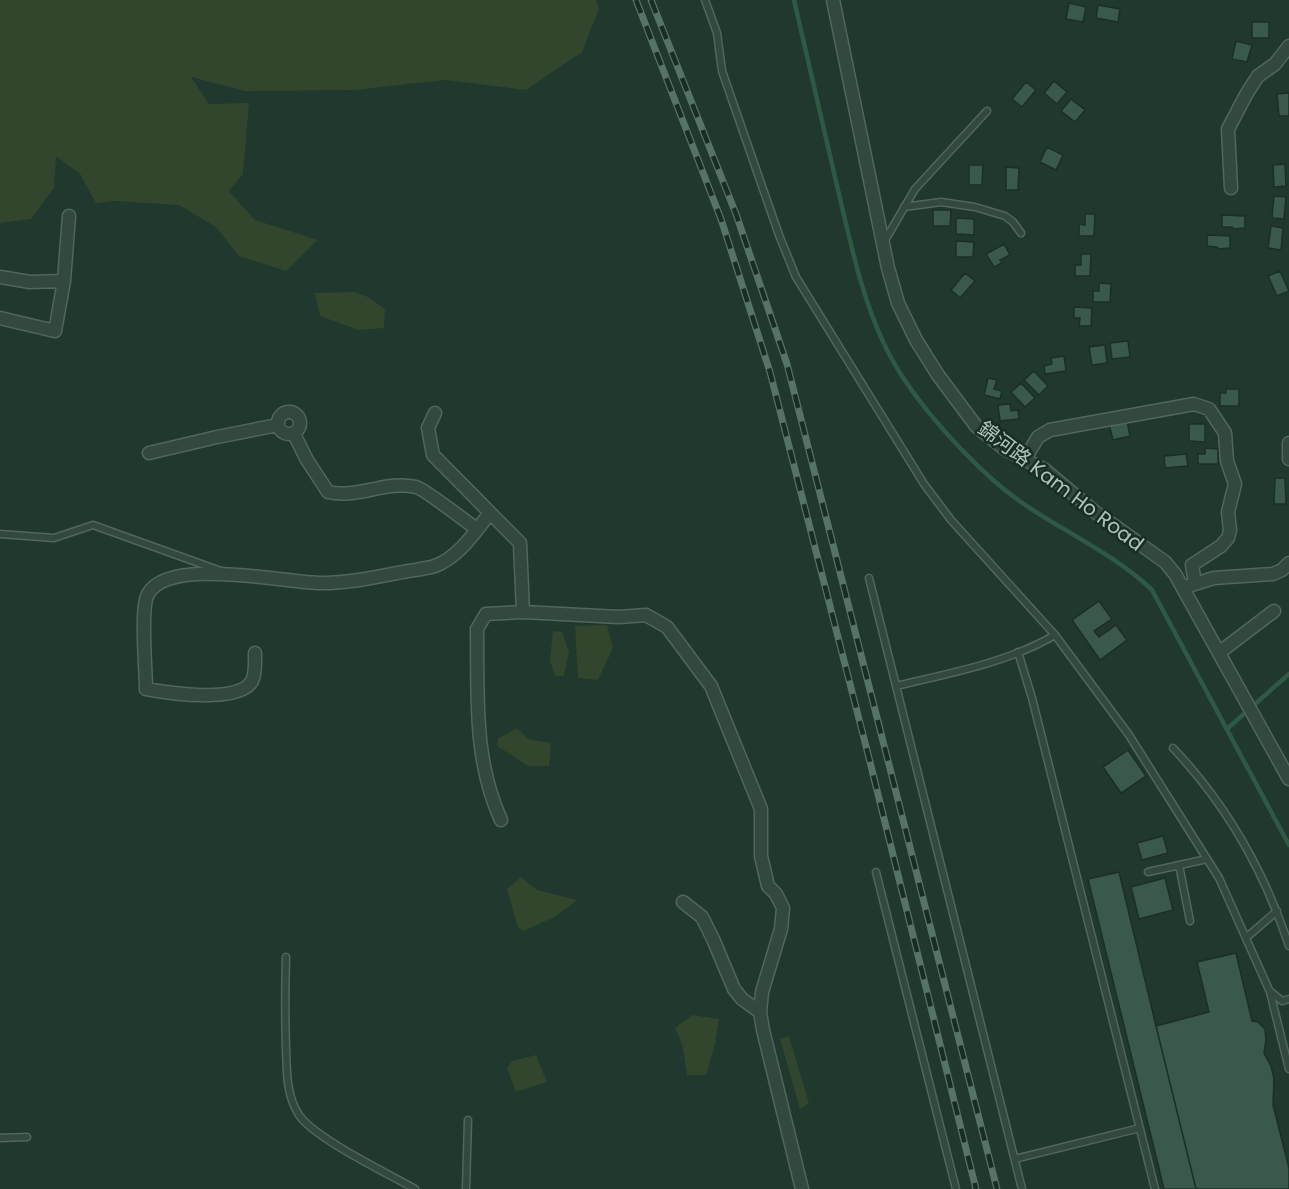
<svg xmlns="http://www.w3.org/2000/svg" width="1289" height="1189" viewBox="0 0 1289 1189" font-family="Poppins,'Noto Sans TC',sans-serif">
<rect width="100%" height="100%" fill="#20382d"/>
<path fill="#31462d" d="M0,0h596l3,9 -17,43 -56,38 -81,-10 -91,10 -109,1 -54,-14 18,27 40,-1 -6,71 -14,17 26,29 63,20 -32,31 -47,-15 -23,-29 -37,-22 -65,-4 -18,2 -16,-29 -24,-18 -2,32 -23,31 -31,4z
M354,292l14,5 17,12 -1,19 -26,2 -38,-14 -5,-23z
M607,625l6,23 -15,32 -20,-2 -3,-52z
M553,631l9,1 7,20 -5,24h-9l-5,-16z
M517,728l11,11 23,4 -2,23h-21l-31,-20 1,-7z
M521,877l16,13 40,10 -21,16 -32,15 -6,-3 -11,-39z
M692,1015l27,4 -4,25 -9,31h-19l-4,-28 -8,-19z
M789,1036l20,67 -9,6 -20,-70z
M536,1055l11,27 -31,10 -9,-24 5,-7z"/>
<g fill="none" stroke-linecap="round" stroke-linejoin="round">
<path stroke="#2d5945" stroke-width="4.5" d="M794,0c14,63 29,126 44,190 13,54 24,110 49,160 22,44 68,96 105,129 48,44 113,66 160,111l137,255
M1227,729l62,-55"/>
</g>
<path fill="#3b584c" stroke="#1b2f26" stroke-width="1.5" d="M1069,3l17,4 -3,15 -17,-3z
M1098,5l22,4 -2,13 -22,-4z
M1252,22h17v16h-17z
M1236,41l16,4 -5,17 -15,-3z
M1054,81l13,11 -10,12 -13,-11z
M1026,82l10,8 -14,17 -10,-8z
M1289,93v23h-10l-2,-22z
M1071,99l14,11 -10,12 -14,-11z
M1047,147l16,8 -7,15 -16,-8z
M1285,164l1,22 -12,1 -1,-22z
M969,165h14l-1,20h-13z
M1006,167l13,1 -1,22h-12z
M1274,196l12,1 -2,22 -12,-1z
M933,210h18l-1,16h-17z
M1085,214h10l-1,22h-15v-12l6,1z
M1222,215l23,1v12l-11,1 -2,-2h-10z
M956,218l18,1v16l-18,-1z
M1271,226l12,2 -2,22 -13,-2z
M1207,235l23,1v12l-11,1 -2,-2 -10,-1z
M956,241l18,1 -1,15h-17z
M1004,244l6,11 -10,5 2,3 -8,4 -8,-13z
M1081,254h10l-1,22h-15v-11h6z
M1280,271l9,20 -12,5 -9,-20z
M965,273l10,8 -15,17 -9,-8z
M1099,283l12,1 -1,18h-17v-11h6z
M1074,307l18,1 -1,18h-12l1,-8h-6z
M1128,341l2,16 -18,2 -2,-16z
M1105,345l2,18 -15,2 -3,-18z
M1064,356l2,15 -21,3 -1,-8 8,-2 -1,-6z
M1034,371l14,15 -9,9 -15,-15z
M988,378l9,2 -3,9 8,2 -2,8 -16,-4z
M1021,383l14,15 -10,9 -14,-15z
M1226,389h13v17h-19v-13h6z
M1010,404l1,7 7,-1 1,9 -19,2 -2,-16z
M1127,420l3,16 -17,4 -4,-16z
M1189,424h16v18l-16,-1z
M1205,448l13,1v15h-20v-10h7z
M1186,454l2,12 -23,2 -1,-12z
M1275,478h10l1,26h-12z
M1099,601l13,18 -18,12 5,6 17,-12 11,15 -27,20 -28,-40z
M1128,750l18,26 -25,17 -18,-26z
M1163,836l5,17 -26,7 -5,-17z
M1119,872l37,154 40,163h-32l-76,-310z
M1165,878l8,32 -34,9 -8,-32z
M1236,953l16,68 6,1 7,7 1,10 -2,14 7,13 3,13 -1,26 16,63v21h-93l-40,-163 53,-14 -12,-50z"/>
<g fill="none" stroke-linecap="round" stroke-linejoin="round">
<defs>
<path id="service" d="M705,0l12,33 5,38 57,164 17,42 128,207 27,36 104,115 74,100 90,143 51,114 19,77
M904,207l37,-5 34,5 30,9 8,6 8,11
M884,242l31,-53 72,-78
M0,534l54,4 39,-13 128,46
M869,578l153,611
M1018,652l14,46 123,491
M896,686c54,-13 111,-23 159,-51
M1173,748c53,56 92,125 116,198
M1179,865l11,56
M876,872l80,317
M1148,872l59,-13
M1247,937l30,-26
M286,957c-1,31 -1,61 0,92 1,23 0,46 13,66 15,23 90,59 116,74
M1271,992l11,9 7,-2
M0,1138l27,-1
M1015,1159l125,-31
M466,1189l2,-69"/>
<path id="minor" d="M833,0l55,268 10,35 18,37 22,35 38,51 29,23 40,21 50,42 70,50 10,12 114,205
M1231,188l-3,-59 19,-36 11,-17 17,-12 14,-18
M0,277l30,5 34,-1
M0,318l55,13 9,-50 5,-65
M278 423a11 11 0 1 1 22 0a11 11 0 1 1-22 0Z
M435,413l-7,15 5,27 87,88 3,69 96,5 27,-2 21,12 44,59 50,123v47l7,30 8,8 7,14 -2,21 -19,63 -2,20 3,18 39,159
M294,434l13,26 21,32c29,7 58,-12 88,-5 9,2 50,35 61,42
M1289,443v16
M149,453l68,-16 61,-12
M1025,459l13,-22 12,-7 144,-26 15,5 16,24 2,28 8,23 -7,28 2,18 -2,8 -7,8 -29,19 3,18
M1188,586l26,-8 59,-4 9,-4 7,-7
M1220,652l54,-41
M255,653c0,8 1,20 -3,28 -13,23 -84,12 -106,8 0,-19 -6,-81 2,-95 21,-38 137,-11 174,-11 27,0 55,-6 81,-11 10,-2 22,-3 32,-6 24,-9 40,-34 55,-53
M501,820c-28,-61 -23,-126 -24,-191l9,-15 37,-2
M683,902l19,15 11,22 21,50 8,10 18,13"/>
</defs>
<use href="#service" stroke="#51665d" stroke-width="9"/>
<use href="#minor" stroke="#51665d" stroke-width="15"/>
<use href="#service" stroke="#33483f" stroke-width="6"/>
<use href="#minor" stroke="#33483f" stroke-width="12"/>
<defs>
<path id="rail" d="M636,0l85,219 49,153 98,382 108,435
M651,0l85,214 51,150 210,825"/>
</defs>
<use href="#rail" stroke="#577266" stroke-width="7"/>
<use href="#rail" stroke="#192d24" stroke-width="4.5" stroke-dasharray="14" stroke-linecap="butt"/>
</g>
<g text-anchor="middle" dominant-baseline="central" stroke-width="5" stroke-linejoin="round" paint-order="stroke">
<g font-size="20" fill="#adc5bb" stroke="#192d24">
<text transform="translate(1061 486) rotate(37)">錦河路 Kam Ho Road</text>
</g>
</g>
</svg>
